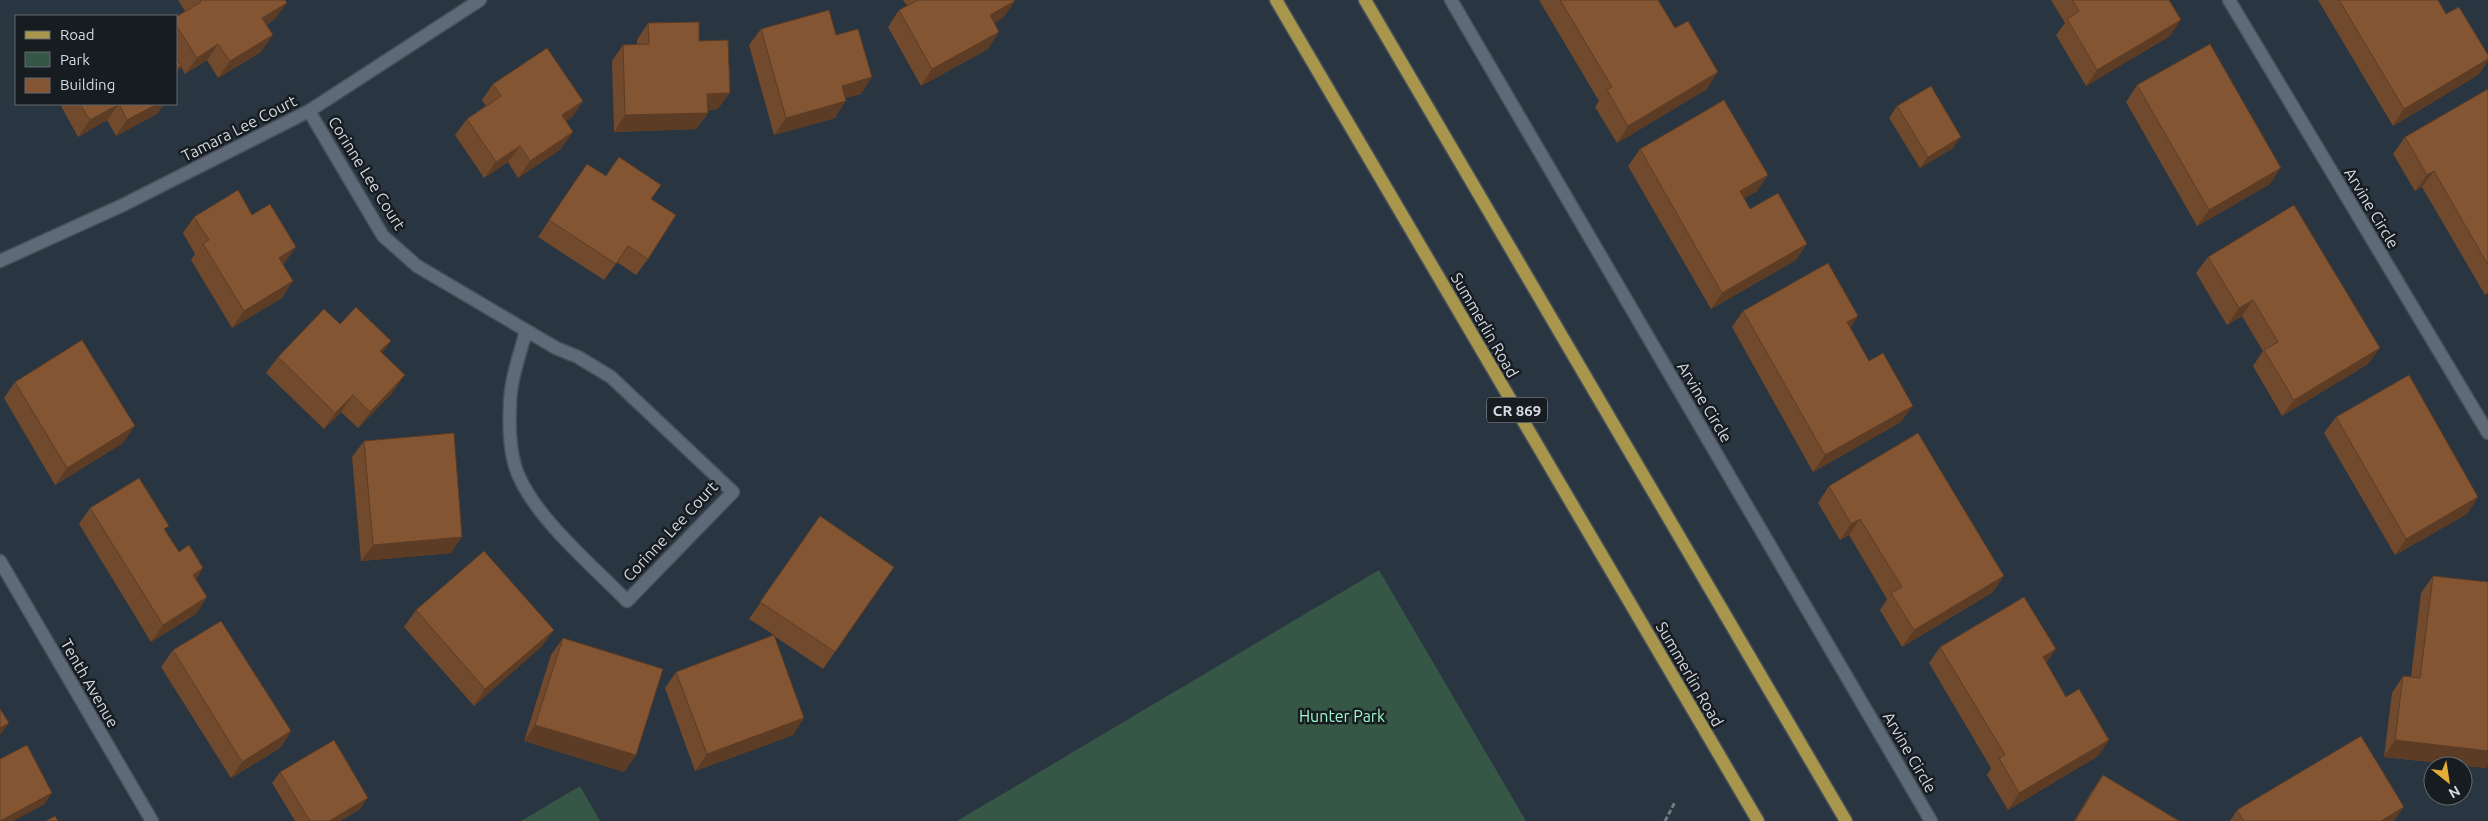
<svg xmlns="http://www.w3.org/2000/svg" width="2488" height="821" viewBox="0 0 2488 821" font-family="Ubuntu,sans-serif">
<rect width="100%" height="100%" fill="#293540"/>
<path fill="#365646" d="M1379,570l147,251h-569z
M580,786l20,35h-79z"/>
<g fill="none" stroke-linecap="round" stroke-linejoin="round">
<defs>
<path id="minor" d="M1451,0l480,821
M2229,0l259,433
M309,111l74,125 34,30 139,82 22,9 33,20 122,115 -106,109c-35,-36 -97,-87 -112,-135 -5,-17 -6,-42 -5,-61 0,-24 10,-51 16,-74
M0,261l123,-56 186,-94 171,-111
M0,561l152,260"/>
<path id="major" d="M1276,0l482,821
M1365,0l481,821"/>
</defs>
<use href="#minor" stroke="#48515a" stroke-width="15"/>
<use href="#major" stroke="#48515a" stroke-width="15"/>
<path stroke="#717b84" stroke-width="3" stroke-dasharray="5 2.5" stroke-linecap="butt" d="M1665,821l10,-19"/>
<use href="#minor" stroke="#5e6a77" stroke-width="12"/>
<use href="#major" stroke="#a7964b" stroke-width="12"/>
</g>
<path fill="#71492c" d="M178,0h107l-10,19 -9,6 -5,27 -43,26 -11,-18 -22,14 -4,-7 -5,6v-56l9,-6z
M903,0h111l-11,18 -9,5 -6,26 -67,37 -33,-59 11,-17 8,-4z
M1539,0h119l49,89 -90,54 -22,-36 4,-6z
M2051,0h118l1,36 -84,50 -30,-51 9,-12z
M2318,0h120l8,14 42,41v6l-10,14 -85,51z
M648,23l51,18 19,68 -10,1v3l-12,16 -82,3 -2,-71 11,-16 14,-1v-4z
M761,29l75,6 25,59 -16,4 -10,20 -61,17 -25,-90z
M493,84l90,17 -11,16 -6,4 -5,28 -43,29 -10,-16 -24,16 -29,-43 12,-16 19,-13 -4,-6z
M2137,85l133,99 -73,42 -71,-124z
M2488,89v204l-3,2 -63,-108 -7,4 -22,-37 12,-17z
M60,104h104l-7,10 -41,22 -9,-16 -29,17z
M1897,106l56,42 -33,20 -31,-50z
M1640,149l128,26 -12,17 -12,6 6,11 46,51 -85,49 -83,-143z
M619,157l32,42 -3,60 -12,16 -19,-13 -13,18 -66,-43 38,-57 30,-4z
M252,215l32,49 -1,1 -1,33 -50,30 -41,-68 4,-6 -12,-21 11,-16z
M2208,257l160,107 -86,52 -29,-50 10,-15 -21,-35 -15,9 -31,-52z
M1743,311l115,5 -8,12 51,94 -88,50 -81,-145z
M340,324l42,29 11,39 -35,36 -17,-16 -17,17 -58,-56 12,-16z
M15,382l108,61 -68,42 -51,-87z
M2336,417l142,80 -11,17 -72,41 -71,-122z
M364,441l87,112 -90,8 -9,-104z
M1829,486l164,106 -91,55 -22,-37 7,-11 -38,-64 -9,5 -22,-37z
M90,508l76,23 13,21 24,16 -7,11 11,18 -11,17 -45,28 -72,-118z
M820,516l74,51 -71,102 -49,-33 19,99 -98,36 -30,-83 11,-16 98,-37 -25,-16z
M2433,576l55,6v183l-2,3 -102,-11 8,-64 11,-17 8,1 10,-84z
M416,610l138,20 -12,16 -68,60 -70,-79z
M563,638l73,117 -12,17 -100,-31 27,-86z
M1940,647l106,16 20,34 43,43 -11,16 -90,54 -21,-35 4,-7 -62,-105z
M173,650l118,81 -11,17 -49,30 -70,-111z
M280,772l80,37 -20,12h-45l-23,-38z
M2103,775l76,46h-105l18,-30z
M2237,810l157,11h-164z"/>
<path fill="#5c3c24" d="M1015,1l-12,17 -25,13 12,-16z
M287,3l-12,16 -25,15 12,-16z
M2181,20l-11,16 -84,50 11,-16z
M999,32l-11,17 -67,37 11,-17z
M273,35l-12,17 -43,26 12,-17z
M218,44l-11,16 -22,14 12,-16z
M2488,59v2l-10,14 -85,51 11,-17z
M181,66l-5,7v-4z
M1718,72l-11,17 -90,54 11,-17z
M872,77l-11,17 -31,8 12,-16z
M730,93l-12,16 -22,1 11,-16z
M583,101l-11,16 -22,15 12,-17z
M846,101l-11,17 -61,17 12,-17z
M119,104l-12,16 -29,17 12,-17z
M157,104h7l-7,10 -41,22 11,-16z
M708,113l-12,16 -82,3 11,-17z
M573,132l-12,17 -43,29 12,-17z
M1961,137l-8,11 -33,20 8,-11z
M520,146l-12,16 -24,16 12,-16z
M2281,168l-11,16 -73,42 12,-16z
M2434,171l-12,16 -7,4 12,-16z
M1768,175l-12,17 -27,15 11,-16z
M1807,244l-11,16 -85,49 11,-16z
M296,247l-12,17 -16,10 11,-16z
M293,281l-11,17 -50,30 12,-17z
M2253,300l-11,16 -15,9 12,-17z
M1858,316l-11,16v-10z
M391,341l-12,16 1,-6z
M2380,348l-12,16 -86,52 12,-16z
M405,375l-12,17 -35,36 12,-16z
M353,395l-12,17 -17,17 11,-16z
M1913,406l-12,16 -88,50 12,-17z
M135,426l-12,17 -68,42 12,-17z
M2478,497l-11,17 -72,41 11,-16z
M1860,519l-11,16 -9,5 11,-16z
M462,537l-11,16 -90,8 12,-16z
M203,568l-11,17 1,-10z
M2004,576l-11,16 -91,55 12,-17z
M207,597l-11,17 -45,28 12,-17z
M554,630l-12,16 -68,60 11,-17z
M2056,649l-12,17 -1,-9z
M804,718l-11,17 -98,36 12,-17z
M9,723l-9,12v-7z
M535,725l101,30 -12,17 -100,-31z
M291,731l-11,17 -49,30 11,-16z
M2109,740l-11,16 -90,54 11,-17z
M2395,740l93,11v14l-2,3 -102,-11z
M52,793l-8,12 -31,16h-13z
M368,798l-8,11 -20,12h-11z
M2404,807l-10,14h-13z"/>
<path fill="#835533" stroke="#5c3c24" d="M200,0h85l2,3 -25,15 11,17 -43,26 -12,-17 -21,14 -21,-33v-8l25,-15z
M918,0h96l1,1 -25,14 9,17 -67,37 -33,-59z
M1560,0h98l17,28 13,-7 30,51 -90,54 -21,-36 5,-3z
M2072,0h97l12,20 -84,50 -30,-51 12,-8z
M2339,0h99l8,14 13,-7 29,48v4l-84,50z
M829,10l7,25 22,-6 14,48 -30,9 4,15 -60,17 -25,-89z
M699,22v19l29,-1 2,53 -23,1 1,19 -83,2 -2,-70 26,-1 -1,-21z
M2210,44l71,124 -72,42 -72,-125z
M547,48l36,53 -21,14 11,17 -43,29 -10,-15 -24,16 -29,-43 34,-23 -8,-12z
M176,57l5,9 -5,3z
M1931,86l30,51 -33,20 -31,-51z
M2488,89v176l-54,-94 -7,4 -22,-38z
M1724,100l44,75 -28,16 10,18 28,-16 29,51 -85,49 -82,-144z
M80,104h77l-30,16 -8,-16 -29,16z
M619,157l42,28 -10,14 25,16 -28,44 -20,-13 -12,18 -67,-44 38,-56 19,12z
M238,190l14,25 18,-11 26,43 -17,11 14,23 -49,30 -41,-67 6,-4 -15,-23z
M2294,205l86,143 -86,52 -30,-50 14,-8 -25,-42 -14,8 -31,-51z
M1828,263l30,53 -11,6 22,39 14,-8 30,53 -88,49 -82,-144z
M356,307l35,34 -11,10 25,24 -35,37 -17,-17 -18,18 -57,-56 46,-48 16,15z
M82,340l53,86 -68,42 -52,-86z
M2409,375l69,122 -72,42 -70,-122z
M454,433l8,104 -89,8 -9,-104z
M1918,433l86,143 -90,54 -23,-37 11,-6 -42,-68 -9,5 -22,-38z
M139,478l30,48 -5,3 15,23 10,-7 14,23 -10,7 14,22 -44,28 -73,-117z
M820,516l74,51 -59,85 -75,-50z
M484,551l70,79 -69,59 -69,-79z
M2433,576l55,6v169l-93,-11 8,-64 17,2z
M2024,597l32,52 -13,8 23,40 13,-8 30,51 -90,53 -20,-35 6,-3 -65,-108z
M221,621l70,110 -49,31 -69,-112z
M774,635l30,83 -97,36 -31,-82z
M563,638l100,31 -27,86 -101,-30z
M0,709l9,14 -9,5z
M2361,736l43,71 -23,14h-137l-7,-11z
M334,740l34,58 -39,23h-19l-30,-49z
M27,745l25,48 -52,28v-62z
M2103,775l76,46h-104z
M55,816l3,5h-12z"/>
<g text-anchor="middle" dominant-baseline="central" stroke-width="5" stroke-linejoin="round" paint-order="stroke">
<rect fill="#171c21" stroke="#9ba1a7" stroke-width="1" x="1487" y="397.5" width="60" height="25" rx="4"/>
<g font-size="15" font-weight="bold" fill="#d3dae1">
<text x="1517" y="410">CR 869</text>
</g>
<g font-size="16" fill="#d3dae1" stroke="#171c21">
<text transform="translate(239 128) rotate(-27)">Tamara Lee Court</text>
<text transform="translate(367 173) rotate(58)">Corinne Lee Court</text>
<text transform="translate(2372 208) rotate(59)">Arvine Circle</text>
<text transform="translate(1485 325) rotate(60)">Summerlin Road</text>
<text transform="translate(1705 402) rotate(59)">Arvine Circle</text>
<text transform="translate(670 531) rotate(-47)">Corinne Lee Court</text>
<text transform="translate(1690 674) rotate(60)">Summerlin Road</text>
<text transform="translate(90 683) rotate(60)">Tenth Avenue</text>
<text transform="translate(1910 752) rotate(60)">Arvine Circle</text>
</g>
<g font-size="16" fill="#9ff9cb" stroke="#171c21">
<text x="1342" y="716">Hunter Park</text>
</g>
</g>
<rect x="15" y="15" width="162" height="90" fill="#171c21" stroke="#62686e"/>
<rect x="25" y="31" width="25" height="8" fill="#a7964b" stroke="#62686e"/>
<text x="60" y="40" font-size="15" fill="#d3dae1">Road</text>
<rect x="25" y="52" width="25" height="15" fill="#365646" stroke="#62686e"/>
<text x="60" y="65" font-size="15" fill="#d3dae1">Park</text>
<rect x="25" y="78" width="25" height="15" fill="#835533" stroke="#62686e"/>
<text x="60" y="90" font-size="15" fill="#d3dae1">Building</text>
<g transform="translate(2448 781) rotate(150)"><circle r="24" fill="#171c21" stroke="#62686e"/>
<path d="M0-4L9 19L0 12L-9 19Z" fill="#e3ae35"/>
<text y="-8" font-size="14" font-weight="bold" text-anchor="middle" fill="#d3dae1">N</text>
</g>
</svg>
